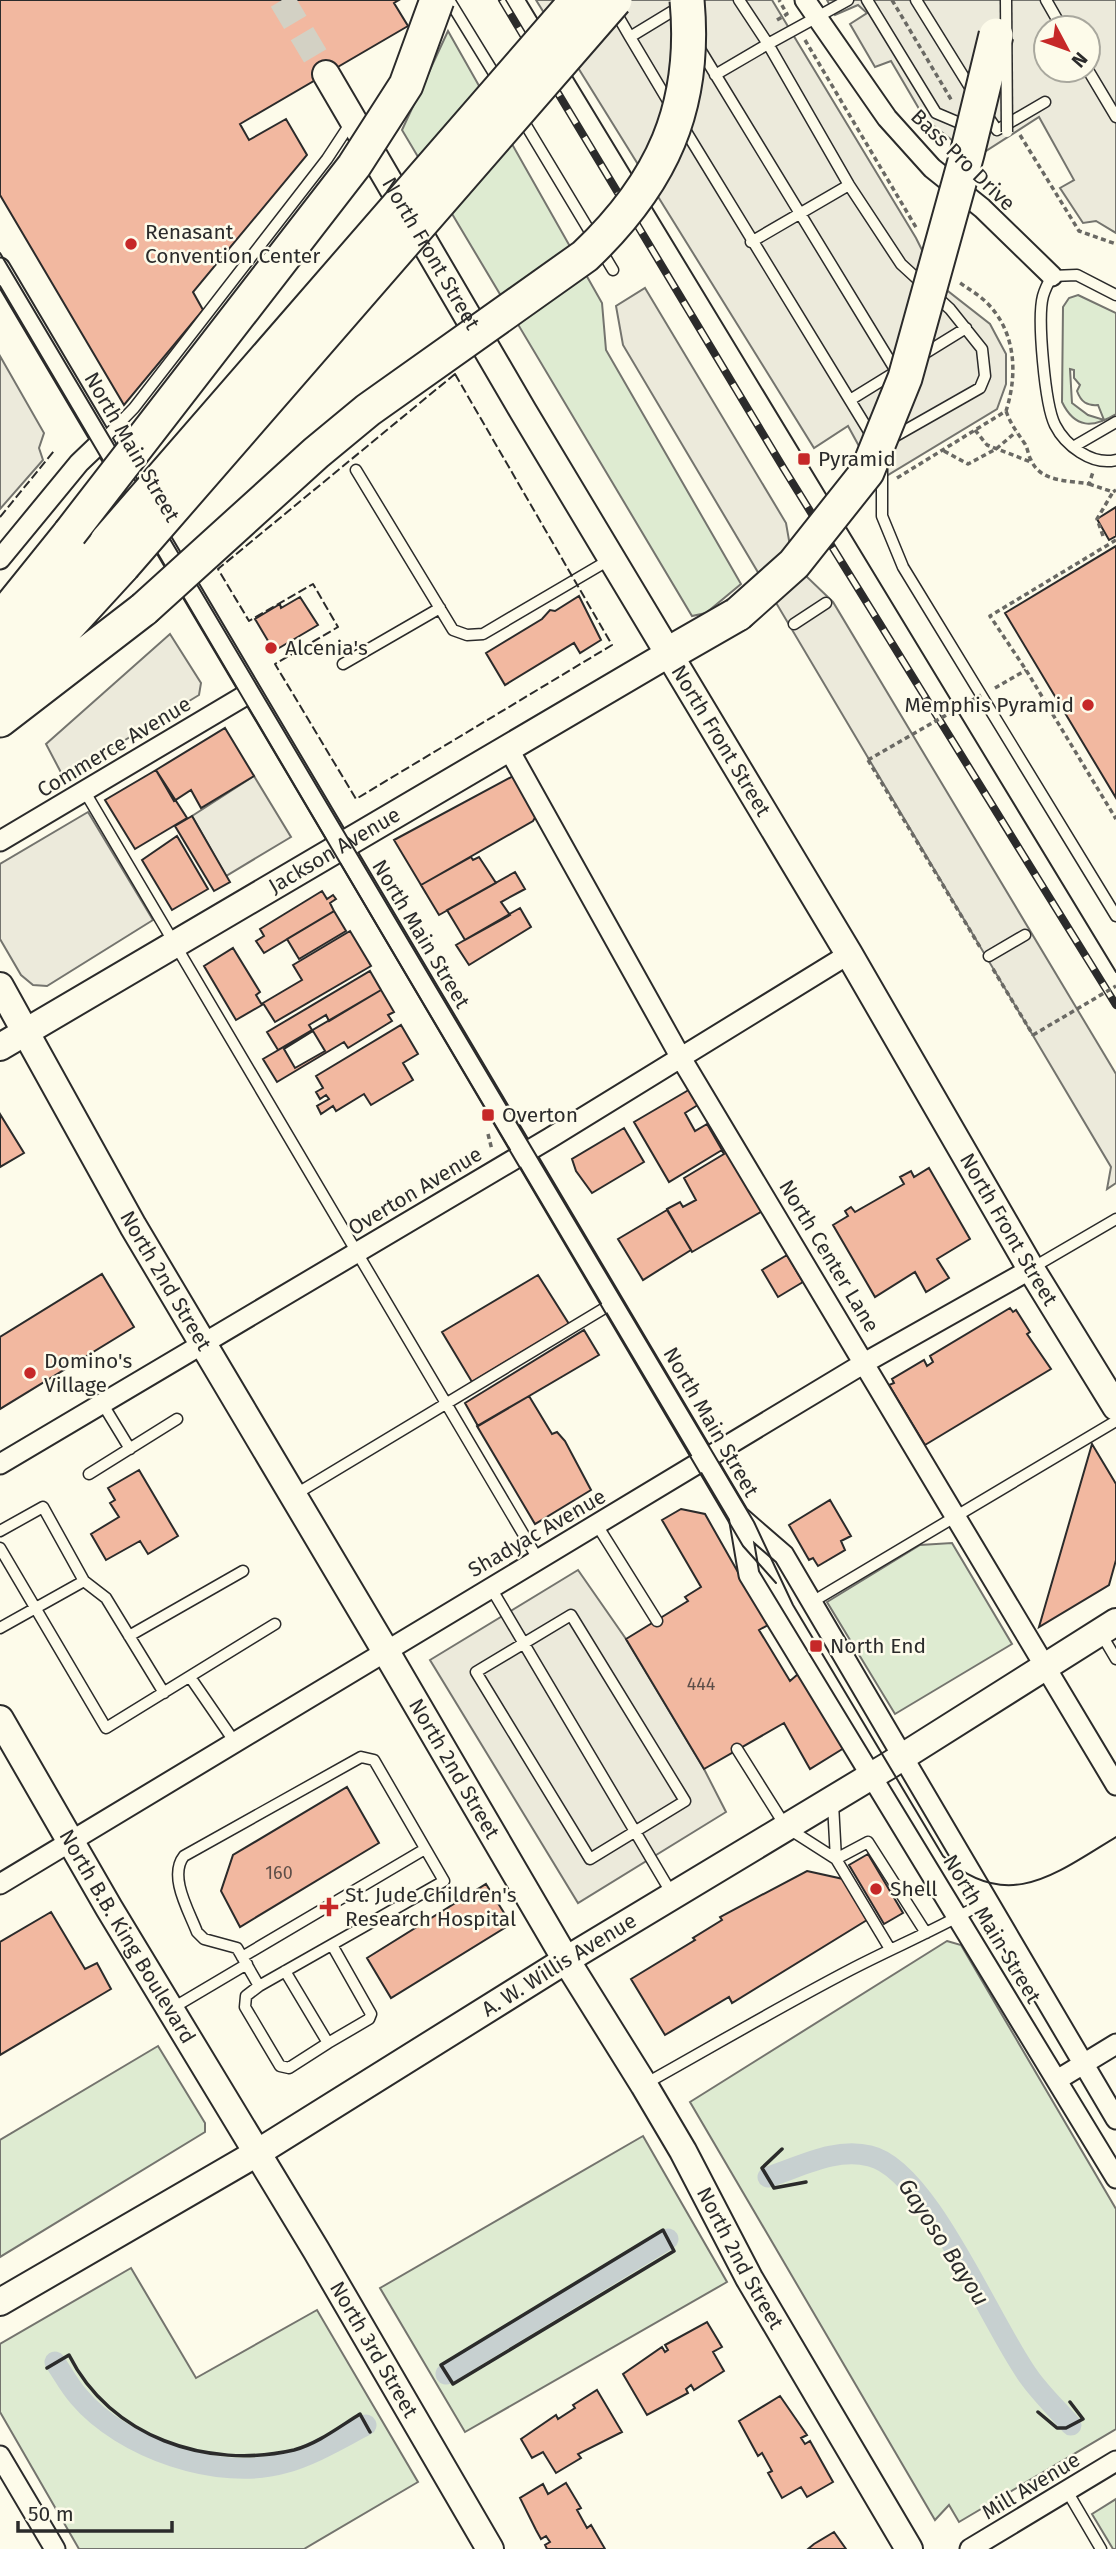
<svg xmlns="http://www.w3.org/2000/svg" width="1116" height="2549" viewBox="0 0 1116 2549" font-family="'Fira Sans',sans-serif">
<rect width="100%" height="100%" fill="#fdfbea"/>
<path fill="#deebd1" stroke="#74746e" stroke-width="2" fill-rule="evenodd" d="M448,31l154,272 4,47 135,234 -35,29 -14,3 -290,-486z
M1078,295l38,18v101c-23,14 -41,15 -54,-12l1,-95 6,-9zM1070,369l4,1v8l6,7 -3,6c4,11 10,15 21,14l6,15 -16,-5 -16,-12z
M952,1543l60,101 -117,70 -68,-112 93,-57z
M947,1941l14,4 155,264v220l-157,93 -10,-17 -14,15 -245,-418z
M158,2046l47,77v9l-205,125v-117z
M643,2136l84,146 -262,150 -85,-144z
M131,2268l65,110 121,-68 101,172 -114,67h-225l-79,-137v-68z
M1116,2499v50h-3l-21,-35z"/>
<path fill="#eceadb" stroke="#74746e" stroke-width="2" fill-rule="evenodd" d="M536,0h236l144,238 23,46 51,40 16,30v30l-9,25 -119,72 -30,-55 -34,22z
M827,0h289v233l-20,-12 -13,2 -23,-35 14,-8 -35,-63 -64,41 -50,-39 -34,-58 -16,6 -25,-43 17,-11 -9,-8 -23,10zM1046,28h42v42h-42z
M645,288l141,235 4,23 17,31 26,25 283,472v109l-9,6 4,-22 -488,-822 -7,-39z
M0,356l44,77 -5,15 4,12 -43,49z
M170,634l31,49 -2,12 -115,70 -1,6 -17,11 -20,-38z
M254,776l37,61 -65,39 -34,-60z
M88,812l65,108 -106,66 -14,-1 -12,-10 -21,-36v-75z
M578,1570l48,69 78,130 22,43 -148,91 -148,-243z"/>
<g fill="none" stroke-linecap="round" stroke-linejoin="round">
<path stroke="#c7d0d0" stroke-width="21" d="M768,2177c32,-10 67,-30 102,-21 58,13 122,171 159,221 12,17 28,32 42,48
M55,2362c8,12 15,25 24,35 43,51 140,85 205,66 29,-8 55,-24 82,-38
M446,2374l222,-135"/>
</g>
<path fill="#f2b8a0" stroke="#2b2b2b" stroke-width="2" fill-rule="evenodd" d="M0,0h399l-5,3 14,23 -168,98 9,16 37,-21 21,36 -114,137 10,18 -79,95 -124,-210z
M1116,507v29l-7,4 -12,-21z
M1116,546v252l-111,-185z
M579,596l22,44 -21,13 -6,-10 -69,42 -19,-32 56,-34 8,-9 5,1z
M300,597l18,28 -44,26 -19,-32 25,-15 1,4z
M225,728l29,48 -53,32 -10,-18 -17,11 -18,-31z
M156,770l31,48 -52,31 -30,-49z
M515,775l21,41 -3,5 -112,64 -27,-45z
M192,816l38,66 -16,9 -39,-65z
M177,836l31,53 -36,21 -30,-50z
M471,857l2,3 6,-3 17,26 -57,32 -18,-30z
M515,872l10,17 -24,13 9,13 -45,25 -18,-30z
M322,891l5,8 6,-4 3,4 -6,4 4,8 -70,42 -8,-12 8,-5 -4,-7z
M520,908l11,19 -62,38 -13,-20z
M334,911l12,20 -47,28 -12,-20z
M350,931l21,35 -96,56 -12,-19 39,-23 -9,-15z
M233,948l27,44 -4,3 6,10 -26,15 -32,-54z
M370,971l11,19 -52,31 -3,-6 -17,10 3,5 -34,20 -11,-18z
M381,990l13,22 -6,3 4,6 -44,27 -4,-6 -67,40 -14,-23zM313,1031l12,20 -30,17 -11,-19z
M401,1025l17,29 -15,9 10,17 -42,25 -7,-11 -28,17 -3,-5 -12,8 -4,-8 12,-7 -3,-4 -6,4 -4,-7 7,-4 -7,-12z
M692,1088l9,15 -16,10 10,18 12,-7 15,26 -53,32 -35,-60z
M0,1114l24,39 -24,14z
M624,1128l20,34 -52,31 -16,-22 -4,-12z
M728,1148l36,62 -72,42 -25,-43 13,-7 3,5 13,-7 -12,-22 40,-24 -2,-3z
M929,1168l41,71 -33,20 12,19 -23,14 -11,-20 -40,25 -42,-72 15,-9 -3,-5 6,-4 4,5 49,-28 -4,-7 11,-6 3,6z
M667,1210l24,40 -48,30 -25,-41z
M787,1255l16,27 -25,15 -16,-27z
M102,1274l32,53 -134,82v-72z
M538,1275l31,49 -97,58 -30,-50z
M1010,1308l3,4 3,-2 14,22 -3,2 24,35 -126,76 -36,-60 5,-2 -2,-4 32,-19 3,6 6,-4 -3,-6z
M584,1330l15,25 -121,71 -13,-23z
M529,1396l23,38 5,-2 8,9 26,49 -56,34 -58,-98z
M1092,1444l24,40v76l-7,25 -70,42z
M139,1470l39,66 -30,18 -8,-13 -34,19 -15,-26 28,-17 -9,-14 5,-3 -7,-12z
M830,1500l21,36 -10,5 4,9 -27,16 -5,-8 -4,2 -20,-35z
M681,1509l24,5 63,111 -9,5 31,51 8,-7 46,74 -34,21 -26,-46 -80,46 -78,-130 62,-38 -3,-4 16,-10 -39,-67z
M347,1787l32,56 -139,84 -19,-36 12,-36z
M868,1854l35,59 -19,11 -35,-59z
M807,1871l36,8 24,41 -135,83 -3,-6 -64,38 -34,-56 64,-39 -2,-2 29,-18 -2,-3z
M486,1884l25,40 -120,74 -24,-40z
M51,1912l34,57 12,-6 14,26 -111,66v-113z
M707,2322l15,25 -9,5 11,19 -30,19 -3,-5 -5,4 2,4 -41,22 -24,-41 39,-27 3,5 3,-2 -3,-5z
M597,2390l25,42 -44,22 3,4 -25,15 -13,-21 -11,6 -11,-19 35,-24 2,4 17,-11 -2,-3z
M780,2396l27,39 -6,3 4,6 5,-3 23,41 -26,15 -6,-10 -19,11 -14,-25 4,-2 -10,-18 -4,3 -19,-35z
M566,2483l15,25 -4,2 10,18 4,-3 14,24h-58l-2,-4 5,-3 -4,-6 -5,3 -5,-9 -16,-32 23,-14 5,10z
M834,2532l12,17h-38l6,-5z"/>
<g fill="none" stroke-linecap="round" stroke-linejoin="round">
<path stroke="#d3d1c4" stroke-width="26" stroke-dasharray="26 13" stroke-linecap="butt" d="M282,0l44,74"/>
<defs>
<path id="lane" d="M449,0l49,80
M848,0l-80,44 81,141 52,79 49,45 32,40 3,27 -5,12 -88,50
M867,0l69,113 33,14
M916,0l57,92
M1046,0l16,28
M615,11l15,26
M698,46l198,325
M1088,70l28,47
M715,75l53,-31 -29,-44
M671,106l-41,-69 51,-31
M986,114l11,16 48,-28
M521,117l92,153
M682,125l191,313
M751,242l98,-57
M1116,295l-39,-20 -25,1c-4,7 -7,13 -9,20 -6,22 2,109 12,129 10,20 37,41 61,35
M919,357l47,-29
M850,400l47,-29
M102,441l32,-33 193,-249 25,-38
M1073,447l43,-25
M882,466v50l21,51 213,349
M356,470l97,160 14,5 16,-1 126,-74
M794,624l32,-21
M343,664l97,-56
M85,792l453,767
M989,956l36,-21
M1032,1268l84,-49
M102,1403l28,46
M89,1474l88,-55
M296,1494l317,-191
M597,1525l60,96
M0,1531l43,-24 41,74 22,17 58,95
M0,1548l106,180 169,-104
M491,1588l181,306
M812,1602l304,-181
M571,1615l114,186 -95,58 -114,-187z
M0,1628l84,-47
M1100,1632l16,27
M129,1636l114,-65
M190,1677l44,64
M737,1749l49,78 50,32
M361,1757l13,3 70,121 -185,105 -22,-38 -33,-9 -7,-7c-8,-21 -29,-56 -13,-76z
M833,1804l3,55 54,90
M836,1859l32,-17 58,91
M242,1957l183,-108
M285,1971l43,72 41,-24 2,-5 -39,-69
M259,1986l-13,10 -1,11 35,59 9,2 39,-25
M171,2009l76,-45
M645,2084c68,-38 136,-78 205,-114 46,-24 93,-43 138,-70
M1067,2491l34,58"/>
<path id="street" d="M805,0l82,118 45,50 50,40 70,68
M0,268l739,1248 45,39 332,564
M0,559l79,-96 23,-22
M508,748l173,310 435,727
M0,841l251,-149
M0,1464l550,-326 299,-184
M739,1516l10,59 367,603
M0,1884l866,-522 165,-93
M1057,2080l59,-36
M0,2456l55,93
M970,2549l146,-88"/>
<g id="secondary">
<path id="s1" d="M326,74l197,337 326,543 182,315 85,138"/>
<path id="s2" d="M0,986l133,240 252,424 181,310 78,125 39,66 66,127 160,271"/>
<path id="s3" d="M0,1047l670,-394"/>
<path id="s4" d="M0,1719l109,189 207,342 174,299"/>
<path id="s5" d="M0,2302l257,-149 309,-193 322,-194 228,-144"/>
</g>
<path id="highway" d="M0,620l70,-87
M670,653l68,-39
M0,659l107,-118
M2,698l121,-132
M0,720l144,-111"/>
</defs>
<use href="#lane" stroke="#2b2b2b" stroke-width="13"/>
<use href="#street" stroke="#2b2b2b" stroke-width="23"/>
<use href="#secondary" stroke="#2b2b2b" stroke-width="30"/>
<use href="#highway" stroke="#2b2b2b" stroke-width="37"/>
<path stroke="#6a6964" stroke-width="3.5" stroke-dasharray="5 3.5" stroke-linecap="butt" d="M892,0l60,101
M777,20l10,-6 -8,-14
M805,40l112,189
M1020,135l59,96 37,13
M1006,411c5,14 11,21 19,33 3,5 3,11 6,16 10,23 38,20 58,24l4,-12
M975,430l12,15 44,17
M944,451l24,13 28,-15 20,-17
M897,478l109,-67c12,-37 10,-80 -20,-109 -8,-8 -18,-13 -27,-20
M1089,484l24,8 3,-2
M1103,536l-6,-17 16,-27
M1116,540l-126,76 36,54 90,149
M995,688l31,-18
M868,760l112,187
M993,969l40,66
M488,1134l4,16"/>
<use href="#lane" stroke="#fdfbea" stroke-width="10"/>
<use href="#street" stroke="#fdfbea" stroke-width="19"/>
<use href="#secondary" stroke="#fdfbea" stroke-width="26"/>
<use href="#highway" stroke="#fdfbea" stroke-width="33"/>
<path stroke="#2b2b2b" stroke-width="2" d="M526,0l590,972
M0,253l754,1269 39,83 150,251c64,58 112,18 173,-19
M0,286l743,1260 33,37"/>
<defs>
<path id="rail" d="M502,0l282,469 332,536"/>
</defs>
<use href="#rail" stroke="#2b2b2b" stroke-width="8"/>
<use href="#rail" stroke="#fdfbea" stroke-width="5" stroke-dasharray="16" stroke-linecap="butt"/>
<defs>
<path id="lane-bridge" d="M1006,0l1,132"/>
<path id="highway-bridge" d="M70,533l284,-367 52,-81 31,-85
M107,541l470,-541
M123,566l492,-566
M144,609l172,-156 52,-43 217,-154c77,-73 112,-149 102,-256
M738,614l56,-50 73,-92 38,-94 62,-224 29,-119"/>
</defs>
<use href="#lane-bridge" stroke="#2b2b2b" stroke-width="13" stroke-linecap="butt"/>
<use href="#highway-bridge" stroke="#2b2b2b" stroke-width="37" stroke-linecap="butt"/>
<path stroke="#6a6964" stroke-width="3.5" stroke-dasharray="5 3.5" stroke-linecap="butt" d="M868,760l113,-65
M1033,1035l83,-49"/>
<use href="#lane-bridge" stroke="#fdfbea" stroke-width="10"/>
<use href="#highway-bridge" stroke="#fdfbea" stroke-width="33"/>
<path stroke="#2b2b2b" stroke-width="2" stroke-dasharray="9 3.5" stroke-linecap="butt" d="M455,374l157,271 -256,154 -81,-135 63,-37 -25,-43 -64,37 -31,-52z
M0,517l54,-66"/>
<path stroke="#2b2b2b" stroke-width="3.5" d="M782,2149l-20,19 12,20 32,-6
M663,2230l11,21 -221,133 -12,-19z
M47,2368l22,-13c41,82 138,115 225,95 23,-6 45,-23 66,-36l10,18
M1038,2412l19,16h9l17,-9 -13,-17"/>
</g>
<g fill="#c62828" stroke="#fdfbea" stroke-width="2.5">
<circle cx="131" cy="244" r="7"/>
<rect x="797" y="452" width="14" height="14" rx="3.5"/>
<circle cx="271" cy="648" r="7"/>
<circle cx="1088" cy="705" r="7"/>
<rect x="481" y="1108" width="14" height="14" rx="3.5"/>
<circle cx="30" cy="1373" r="7"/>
<rect x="809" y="1639" width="14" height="14" rx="3.5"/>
<circle cx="876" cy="1889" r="7"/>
<path d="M325.5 1896.5h7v7h7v7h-7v7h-7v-7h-7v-7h7z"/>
</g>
<g text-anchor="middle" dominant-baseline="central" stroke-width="5" stroke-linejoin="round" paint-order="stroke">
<g font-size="18" fill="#5d4e48">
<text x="701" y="1684">444</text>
<text x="279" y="1873">160</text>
</g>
<g font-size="21" fill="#2b2b2b" stroke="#fdfbea">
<text transform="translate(963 160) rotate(44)">Bass Pro Drive</text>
<text stroke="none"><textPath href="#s1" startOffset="208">North Front Street</textPath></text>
<text transform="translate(132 447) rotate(60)">North Main Street</text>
<text stroke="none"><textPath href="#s1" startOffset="775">North Front Street</textPath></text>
<text transform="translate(114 747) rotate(-31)">Commerce Avenue</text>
<text stroke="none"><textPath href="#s3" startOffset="388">Jackson Avenue</textPath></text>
<text transform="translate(421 934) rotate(59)">North Main Street</text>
<text transform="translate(415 1191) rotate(-31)">Overton Avenue</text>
<text stroke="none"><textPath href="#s1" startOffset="1342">North Front Street</textPath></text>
<text transform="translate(829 1256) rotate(59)">North Center Lane</text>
<text stroke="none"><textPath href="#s2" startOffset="338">North 2nd Street</textPath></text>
<text transform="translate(711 1422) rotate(60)">North Main Street</text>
<text transform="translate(537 1533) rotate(-30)">Shadyac Avenue</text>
<text stroke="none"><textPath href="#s2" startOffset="905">North 2nd Street</textPath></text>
<text transform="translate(992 1929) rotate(59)">North Main Street</text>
<text stroke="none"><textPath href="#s4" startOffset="252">North B.B. King Boulevard</textPath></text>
<text stroke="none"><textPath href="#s5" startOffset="653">A. W. Willis Avenue</textPath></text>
<text stroke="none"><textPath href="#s2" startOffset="1472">North 2nd Street</textPath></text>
<text stroke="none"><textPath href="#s4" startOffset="733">North 3rd Street</textPath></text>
<text transform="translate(1031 2486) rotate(-31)">Mill Avenue</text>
</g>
<g font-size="21" fill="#2b2b2b" stroke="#fdfbea" text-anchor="start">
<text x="145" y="232">Renasant<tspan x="145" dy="24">Convention Center</tspan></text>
<text x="818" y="459">Pyramid</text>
<text x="285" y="648">Alcenia's</text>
<text x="1074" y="705" text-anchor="end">Memphis Pyramid</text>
<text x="502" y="1115">Overton</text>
<text x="44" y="1361">Domino's<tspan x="44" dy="24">Village</tspan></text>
<text x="830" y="1646">North End</text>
<text x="890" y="1889">Shell</text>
<text x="345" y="1895">St. Jude Children's<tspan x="345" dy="24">Research Hospital</tspan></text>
</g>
<g font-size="23" font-style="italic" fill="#2b2b2b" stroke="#fdfbea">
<text transform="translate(944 2242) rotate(57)">Gayoso Bayou</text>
</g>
</g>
<g transform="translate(1067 49) rotate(131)"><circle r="33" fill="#fdfbea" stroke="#a9a89e" stroke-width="2"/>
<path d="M0-5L12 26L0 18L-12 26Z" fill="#c62828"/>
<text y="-10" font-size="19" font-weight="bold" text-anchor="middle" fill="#2b2b2b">N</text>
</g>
<path d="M18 2521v10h154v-10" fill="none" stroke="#2b2b2b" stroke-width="3.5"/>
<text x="28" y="2521" font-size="21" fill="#2b2b2b" stroke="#fdfbea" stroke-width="5" paint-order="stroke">50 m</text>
</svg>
